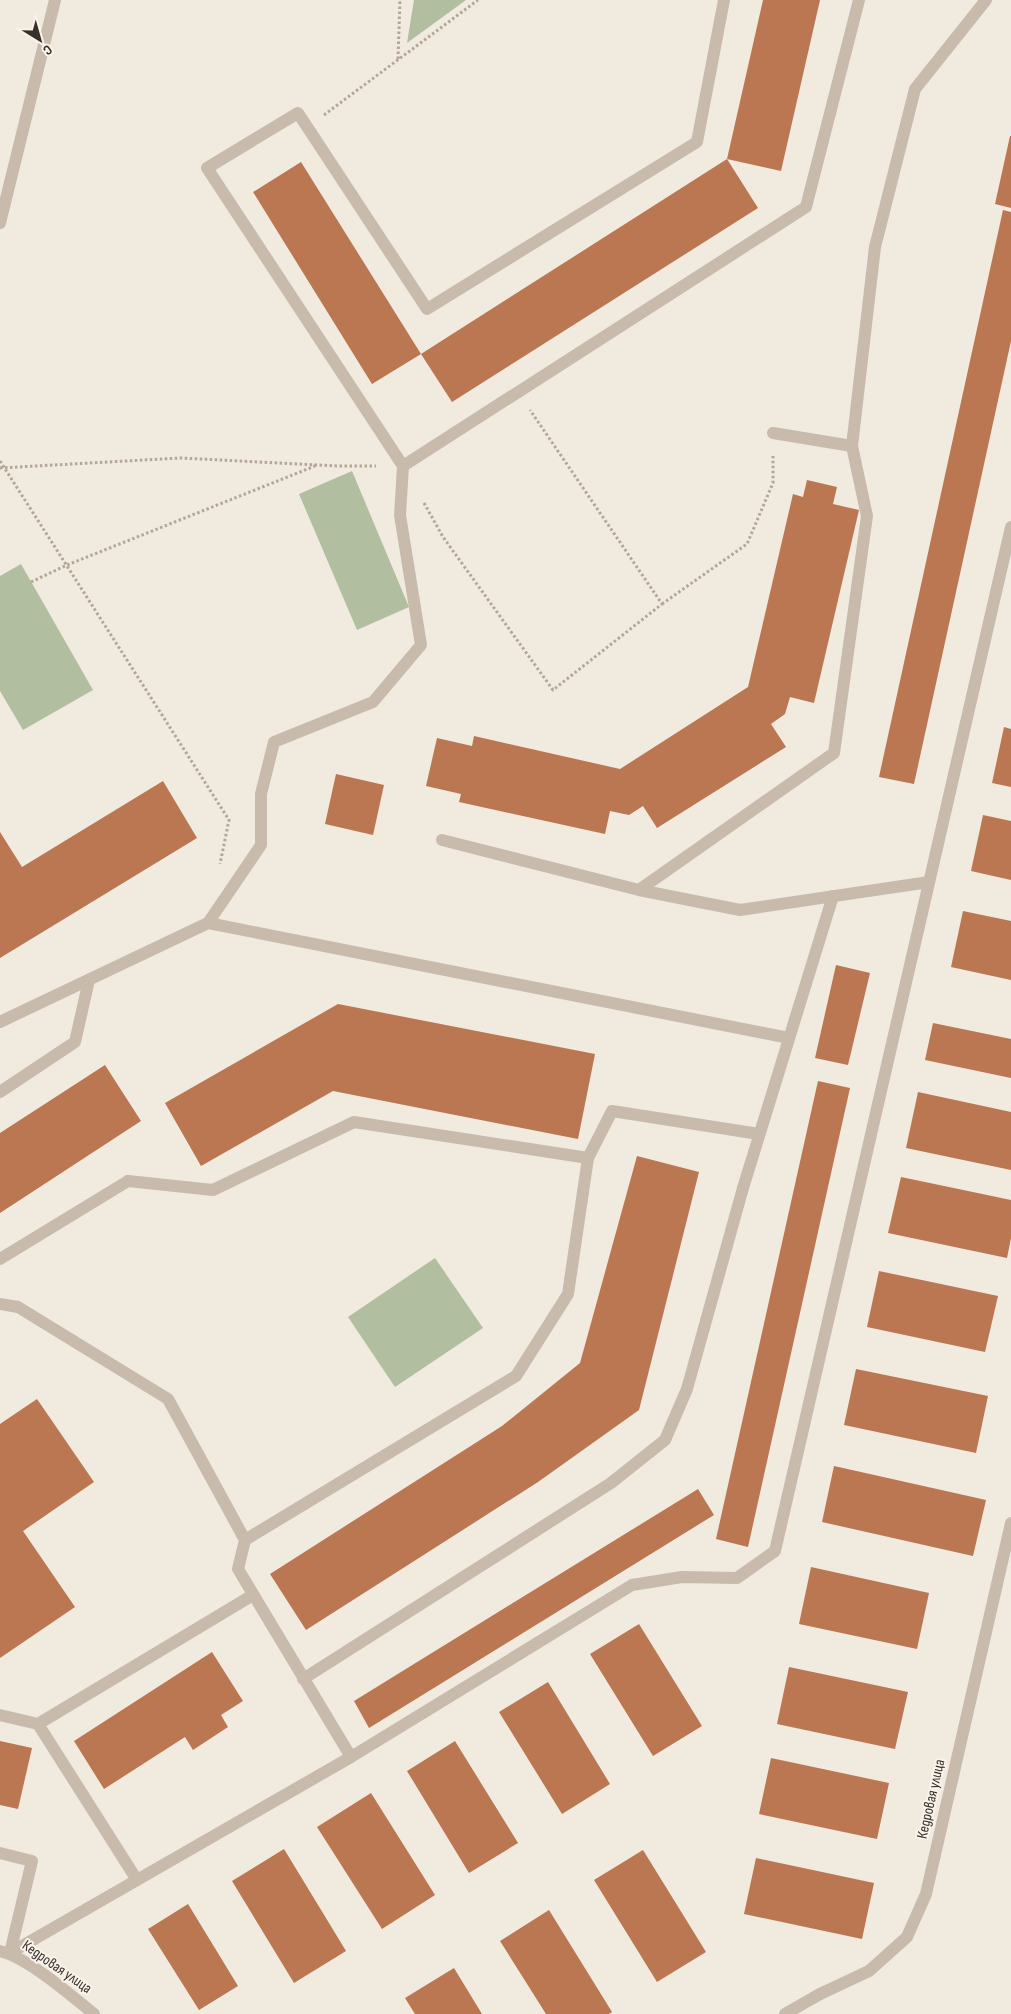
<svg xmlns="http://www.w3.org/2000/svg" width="1011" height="2014" viewBox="0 0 1011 2014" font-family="'Sofia Sans Condensed',sans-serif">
<rect width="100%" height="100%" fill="#f1eadf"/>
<path fill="#b1bfa0" d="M414,0h52l-59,43z
M352,471l57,136 -52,23 -58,-136z
M21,564l72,126 -70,40 -23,-39v-115z
M435,1258l48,70 -88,59 -47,-70z"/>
<path fill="#bb7652" d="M763,0h57l-39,171 -54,-12z
M1010,136h1v72l-16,-4z
M727,159l31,49 -306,194 -31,-48z
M301,162l120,192 -49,30 -119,-192z
M1003,210l8,2v129l-97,443 -35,-7z
M807,480l30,7 -4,17 26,6 -45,193 -24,-6 -5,17 -14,10 15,23 -129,81 -14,-22 -14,9 -19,-4 -5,23 -146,-32 2,-8 -35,-8 11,-48 35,8 2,-10 146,33 128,-82 45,-193 10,3z
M1004,727l7,2v58l-19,-4z
M336,774l48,11 -11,50 -48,-11z
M163,781l34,57 -197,120v-126l22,35z
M983,815l28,6v59l-40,-9z
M963,911l48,10v59l-60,-13z
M836,965l34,8 -22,92 -33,-7z
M338,1004l257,50 -17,85 -245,-48 -132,75 -36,-63z
M933,1023l78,16v39l-86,-18z
M105,1065l36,56 -141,92v-80z
M818,1081l32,7 -102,459 -32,-8z
M918,1092l93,20v58l-105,-22z
M637,1156l62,16 -60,238 -101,72 -232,148 -36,-56 232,-148 78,-63z
M901,1177l110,23v38l-4,20 -119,-25z
M879,1271l119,25 -13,56 -118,-25z
M856,1369l132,27 -12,57 -132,-28z
M37,1399l57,83 -71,49 52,76 -75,51v-234z
M834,1466l152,34 -13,56 -151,-34z
M698,1489l16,26 -345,213 -15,-27z
M811,1567l118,26 -12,56 -118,-25z
M639,1624l63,102 -49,30 -63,-102z
M212,1652l31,49 -22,14 7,12 -35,23 -8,-13 -81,52 -30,-48z
M789,1667l119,25 -13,57 -118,-25z
M548,1682l62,102 -48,30 -63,-102z
M0,1741l32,7 -14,61 -18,-4z
M455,1741l63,102 -49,30 -62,-102z
M771,1758l118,25 -12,56 -118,-25z
M371,1793l64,102 -53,34 -65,-102z
M284,1849l62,102 -52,32 -62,-102z
M643,1850l63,102 -49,30 -63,-102z
M756,1858l118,25 -12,56 -118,-25z
M188,1904l50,82 -39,24 -51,-81z
M549,1910l63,102 -3,2h-63l-46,-73z
M454,1968l28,46h-67l-10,-16z"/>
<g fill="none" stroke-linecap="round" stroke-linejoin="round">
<path stroke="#b4a696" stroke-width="3" stroke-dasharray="2.5 2.5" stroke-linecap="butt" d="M398,59l2,-59
M324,115l154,-115
M0,461l229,359 -9,44
M0,468l180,-10 159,8h37
M424,503l19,34 110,153 109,-86 -132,-194
M31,582l36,-17 248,-99
M662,604l85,-60 26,-61v-27"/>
<path stroke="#c8bbac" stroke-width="12" d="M724,0l-27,142 -270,167 -129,-196 -91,55 196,298 403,-259 53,-207
M0,223l55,-223
M773,433l79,13
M442,840l197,50 195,-137 33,-237 -15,-70 23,-199 40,-158 71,-89
M639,890l101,20 189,-28
M208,923l53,-78v-51l13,-52 99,-40 48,-57 -21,-130 3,-49
M0,1092l75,-50 14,-62
M0,1259l128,-78
M0,1304l18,3 150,92 77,141
M303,1679l308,-196 54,-43 22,-51 56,-201
M0,1715l38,9 215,-129
M38,1724l99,156
M351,1757l-113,-188 7,-29 271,-164 52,-82 20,-136
M10,1953l341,-196 281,-172 50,-8 55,1 38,-27 236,-1024"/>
<path stroke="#c8bbac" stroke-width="12" d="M0,1022l208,-99 581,115
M128,1181l85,9 141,-68 234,36 24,-47 147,23
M743,1188l90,-292
M0,1853l32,8 -22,92
M0,1951c27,6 72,45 94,63
M785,2014l35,-20 49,-23 38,-34 19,-43 85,-371"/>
</g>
<g text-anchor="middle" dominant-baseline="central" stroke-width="4" stroke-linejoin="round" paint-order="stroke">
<g font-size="15" fill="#372f2a" stroke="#f9f4eb">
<text transform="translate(931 1799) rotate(-77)">Кедровая улица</text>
<text transform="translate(57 1967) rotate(35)">Кедровая улица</text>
</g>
</g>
<g transform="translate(40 40) rotate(143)" stroke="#f9f4eb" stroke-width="4" paint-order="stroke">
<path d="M0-4L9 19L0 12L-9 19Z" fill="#372f2a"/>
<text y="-8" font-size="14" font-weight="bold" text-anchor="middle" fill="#372f2a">С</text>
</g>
</svg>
